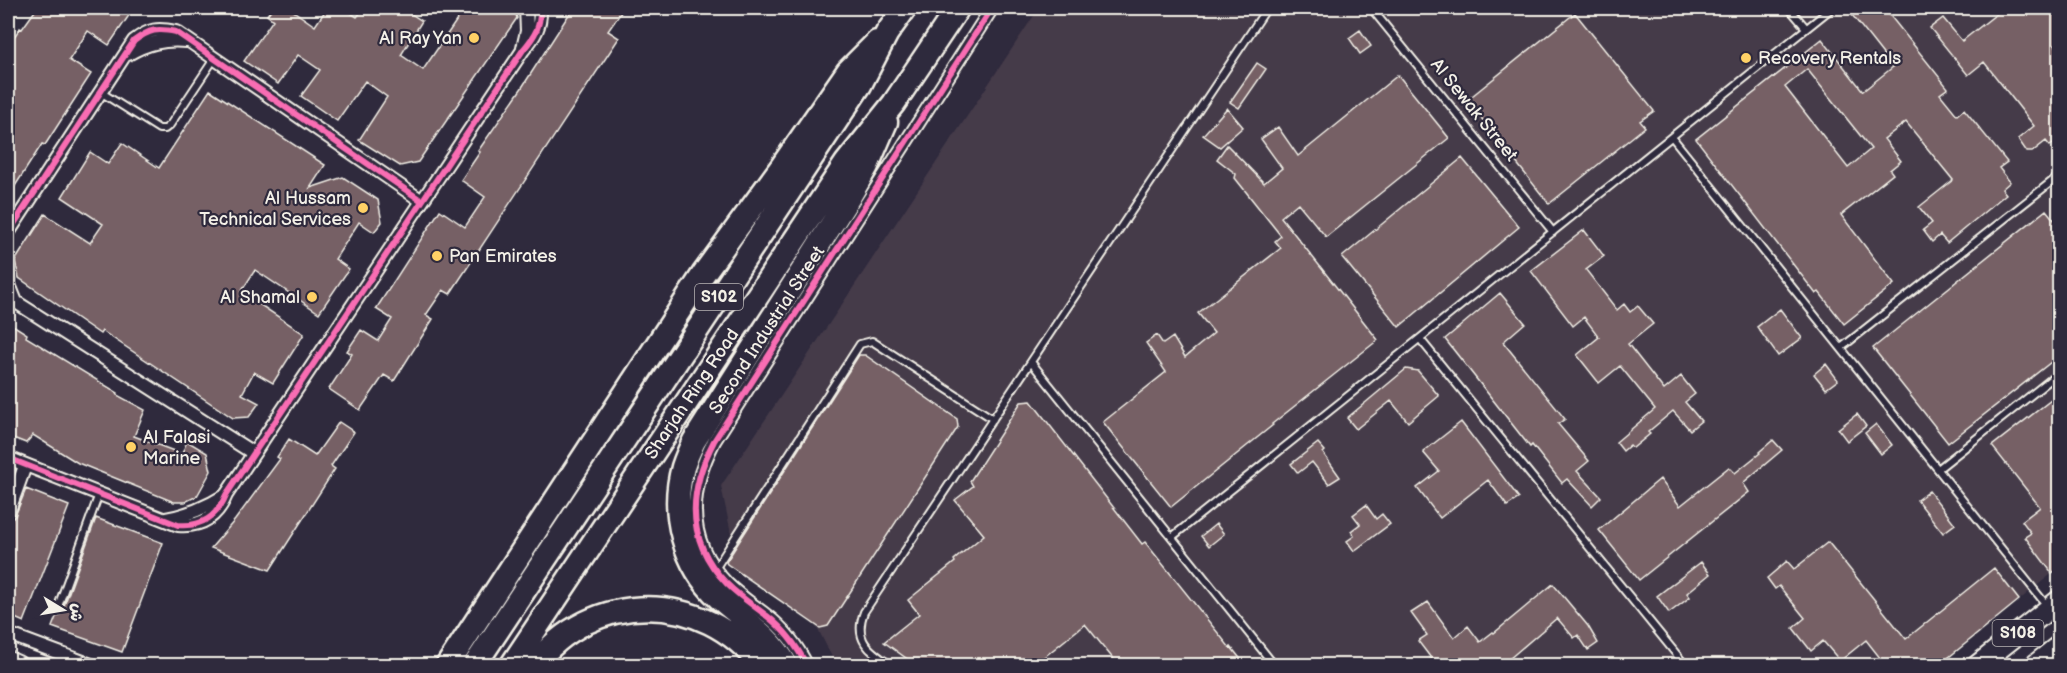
<svg xmlns="http://www.w3.org/2000/svg" width="2067" height="673" viewBox="0 0 2067 673" font-family="'Balsamiq Sans','Playpen Sans Arabic',sans-serif">
<rect width="100%" height="100%" fill="#2f2a3d"/>
<filter id="ink" filterUnits="userSpaceOnUse"><feTurbulence type="fractalNoise" baseFrequency=".0167" numOctaves="2"/><feDisplacementMap in="SourceGraphic" scale="12" xChannelSelector="R" yChannelSelector="G"/><feConvolveMatrix kernelMatrix="1 2 1 2 8 2 1 2 1" color-interpolation-filters="sRGB"/></filter>
<g filter="url(#ink)">
<path fill="#443a49" d="M1039,8h1020v560l-121,97h-1102l-18,-36 -83,-77 -14,-66z"/>
<path fill="#766065" stroke="#f4f1e8" stroke-width="1.5" fill-rule="evenodd" d="M37,8h97l-25,37 -21,-14 -19,29 22,14 -46,71 -3,-1 -34,53v-151l12,-18 2,1z
M272,8h17l26,18 12,-18h16l14,9 7,-9h49l-3,5 12,8 -21,34 22,15 42,-62h49l3,10 -99,144 -18,4 -41,-26 28,-43 -22,-16 -28,40 -36,-25 19,-26 -22,-15 -20,29 -34,-23 29,-41 -6,-5z
M573,8h51l-16,23 11,7 -169,256 -7,-4 -17,25 7,4 -39,62 -10,-6 -24,35 -31,-21 23,-35 -5,-3 14,-21 17,11 14,-22 -16,-10 64,-99 25,17 20,-30 -24,-17 19,-28 -2,-1 43,-62z
M1861,8h23l64,80 -8,6 17,21 7,-6 43,53 -8,6 11,14 -8,7 4,5 -59,49 -7,-8 -8,7 -9,-12 9,-7 -13,-16 34,-27 -47,-58 -22,17 17,22 -11,9 3,4 -52,41 53,69 -50,40 -25,-32 -3,2 -120,-155 126,-100 41,52 30,-24 -41,-52zM1807,69l64,80 -23,19 -63,-81z
M2004,8h56v33l-5,4 5,6v88l-10,7 -4,-5 -14,11h-5l-9,-13 16,-13 -50,-64 -16,13 -38,-47 13,-10 19,23z
M1575,13l79,98 -14,10 5,6 -96,77 -82,-104z
M1360,30l11,16 -11,8 -11,-16z
M1257,63l9,6 -27,39 -9,-6z
M1398,75l51,63 -123,99 -28,-34 -17,14 97,123 -106,84 1,1 -102,82 -68,-85 63,-50 -20,-29 11,-8 6,9 10,-7 12,20 29,-24 -16,-20 83,-65 -6,-7 6,-5 -46,-58 1,-4 -19,-15 10,-14 37,38 18,-15 -21,-29 17,-12 20,29z
M210,90l115,75 -15,23 33,-11 35,23 4,22 -8,10 -15,-10 -24,37 14,10 -30,44 -64,-43 -14,22 63,42 -31,49 -19,-11 -12,22 17,9 -10,14 -16,1 -131,-87 -2,3 -81,-56 -4,-17 30,-47 45,29 13,-19 -41,-27 28,-45 18,12 14,-21 37,25z
M1227,108l16,19 -23,20 -17,-12z
M1462,158l57,69 -120,100 -57,-70z
M2046,210l14,17v128l-112,88 -75,-95z
M1584,230l20,26 -18,14 31,40 7,-6 6,8 8,-6 15,18 -25,20 36,46 17,-14 14,18 -10,8 16,19 -11,9 -17,-19 -25,21 2,2 -17,14 -3,-3 -7,6 -7,-9 39,-33 -35,-43 -21,17 -22,-28 22,-18 -15,-20 -11,9 -42,-55z
M1500,293l25,30 -22,19 62,77 -7,5 31,37 -12,10 24,26 -9,9 -25,-27 -5,4 -30,-38 -2,2 -85,-108z
M1780,309l22,29 -24,18 -21,-29z
M8,322l19,12 -1,3 92,56 -1,2 28,15 -11,26 48,18 5,-13 20,12 4,18 -14,25 -12,6h-11l-96,-39 -45,-28 -7,8 -18,-7z
M859,355h6l92,64 1,8 -130,199 -8,2 -93,-64 -1,-2z
M1826,364l12,16 -12,9 -12,-15z
M1406,369l12,2 21,25 -31,26 -17,-21 -35,28 -9,-11z
M2060,393v174l-8,6 -27,-36 6,-4 -9,-12 18,-14 -48,-61z
M1031,401l111,143 3,-2 85,106 1,-1 15,19h-127l-34,-42 -52,42h-116l-33,-24 35,-28 -11,-14 47,-38 -1,-2 30,-25 -29,-35 18,-14 -3,-5 51,-79z
M1857,414l9,12 -19,15 -9,-12z
M339,422l15,10 -23,34 4,3 -65,101 -59,-22 24,-28 45,-61 -3,-2 12,-18 26,17z
M1461,422l58,76 -12,8 -19,-26 -48,38 -23,-30 22,-17 -16,-19z
M1876,424l16,21 -11,9 -16,-21z
M1773,440l9,10 -39,33 6,9 -110,88 -40,-50 61,-51 20,27 49,-39 6,6 25,-20 -1,-1z
M1318,443l7,8 -2,2 17,24 -11,7 -17,-22 -14,11 -7,-9z
M26,489l43,17 -45,116 -16,-7v-93l7,-6z
M1929,491l26,33 -12,9 -26,-33z
M1366,505l10,14 6,-5 8,10 -36,27 -7,-10 7,-5 -3,-5 9,-7 -7,-9z
M96,518l67,25 -41,109 -70,-25 4,-10 5,-3z
M1216,524l8,10 -15,12 -8,-10z
M1828,542l78,97 88,-71 25,32 -81,66h-66l9,-7 -15,-19 -26,21 -17,-20 -12,10 -18,-23 12,-10 -26,-32 -4,3 -8,-11 20,-17 7,8z
M1701,562l9,12 -23,19 3,4 -21,16 -12,-17z
M1553,584l35,42 10,17 -10,7 -10,-15 -4,3 -17,-20 -48,41 5,7h-77l-19,-25 9,-6 -16,-22 17,-11 26,36 14,-12 12,16 13,-10 1,1z"/>
<g fill="none" stroke-linecap="round" stroke-linejoin="round">
<defs>
<path id="service" d="M1371,8l182,224
M1789,8l17,20
M102,93l57,36h6l5,-4 44,-66
M1672,137l376,470
M1420,339l266,327
M1841,348l219,-173
M1031,362l244,304
M1938,469l122,-97
M1172,537l660,-529
M715,569l145,-225 12,-3 121,78
M56,612l43,-118
M892,666c-22,-15 -39,-25 -28,-54l403,-604"/>
<path id="minor" d="M523,48l4,-17 -1,-23
M128,54c19,-11 36,-15 58,-13
M8,233l126,-192c16,-12 23,-13 42,-9l246,169
M8,282l8,20
M8,297l245,156
M8,458l170,67c24,2 39,-8 48,-30l297,-445c12,-14 18,-24 17,-42
M8,513l17,-47
M166,519c23,-4 41,-12 60,-24
M8,634l86,32
M807,666c-10,-20 -23,-37 -40,-50 -13,-10 -28,-20 -40,-32 -42,-43 -39,-93 -13,-143l278,-433"/>
<path id="primary" d="M8,662l9,4
M1977,666l83,-66
M2034,666l26,-21"/>
<path id="motorway" d="M447,666l257,-393 76,-104 68,-98 29,-29
M474,666l386,-581 27,-52 18,-25
M511,666l335,-503 48,-60 64,-95
M534,666c57,-77 170,-77 227,0
M787,666c-17,-30 -43,-46 -68,-68 -35,-33 -49,-85 -36,-131 3,-9 7,-18 11,-26l157,-247 16,-28 19,-44"/>
</defs>
<use href="#service" stroke="#f4f1e8" stroke-width="10"/>
<use href="#minor" stroke="#f4f1e8" stroke-width="16"/>
<use href="#primary" stroke="#f4f1e8" stroke-width="24"/>
<use href="#motorway" stroke="#f4f1e8" stroke-width="27"/>
<use href="#service" stroke="#2f2a3d" stroke-width="6"/>
<use href="#minor" stroke="#2f2a3d" stroke-width="12"/>
<use href="#primary" stroke="#2f2a3d" stroke-width="20"/>
<use href="#motorway" stroke="#2f2a3d" stroke-width="22"/>
<defs>
<path id="cycleway" d="M8,233l126,-192c16,-12 23,-13 42,-9l246,169
M8,458l170,67c24,2 39,-8 48,-30l297,-445c12,-14 18,-24 17,-42
M807,666c-10,-20 -23,-37 -40,-50 -13,-10 -28,-20 -40,-32 -42,-43 -39,-93 -13,-143l278,-433"/>
</defs>
<use href="#cycleway" stroke="#2f2a3d" stroke-width="10"/>
<use href="#cycleway" stroke="#f96db3" stroke-width="6"/>
</g>
</g>
<g fill="#ffd166" stroke="#2f2a3d" stroke-width="2">
<circle cx="474" cy="38" r="6"/>
<circle cx="1746" cy="58" r="6"/>
<circle cx="363" cy="208" r="6"/>
<circle cx="437" cy="256" r="6"/>
<circle cx="312" cy="297" r="6"/>
<circle cx="131" cy="447" r="6"/>
</g>
<g text-anchor="middle" dominant-baseline="central" stroke-width="4.5" stroke-linejoin="round" paint-order="stroke">
<g fill="#2f2a3d" stroke="#b9b5b5" stroke-width="1.5">
<rect x="695" y="284" width="48" height="26" rx="4.5"/>
<rect x="1992.5" y="620" width="51" height="26" rx="4.5"/>
</g>
<g font-size="16" font-weight="bold" fill="#f4f1e8">
<text x="719" y="297">S102</text>
<text x="2018" y="633">S108</text>
</g>
<g font-size="18" fill="#f4f1e8" stroke="#2f2a3d" text-anchor="end">
<text x="462" y="38">Al Ray Yan</text>
<text x="1758" y="58" text-anchor="start">Recovery Rentals</text>
<text x="351" y="198">Al Hussam<tspan x="351" dy="21">Technical Services</tspan></text>
<text x="449" y="256" text-anchor="start">Pan Emirates</text>
<text x="300" y="297">Al Shamal</text>
<text x="143" y="437" text-anchor="start">Al Falasi<tspan x="143" dy="21">Marine</tspan></text>
</g>
<g font-size="18" fill="#f4f1e8" stroke="#2f2a3d">
<text transform="translate(1474 110) rotate(51)">Al Sewak Street</text>
<text transform="translate(767 330) rotate(-57)">Second Industrial Street</text>
<text transform="translate(692 394) rotate(-56)">Sharjah Ring Road</text>
</g>
</g>
<rect width="2067" height="673" fill="none" stroke="#2f2a3d" stroke-width="30"/>
<rect x="15" y="15" width="2037" height="643" fill="none" stroke="#f4f1e8" stroke-width="2" filter="url(#ink)"/>
<g transform="translate(63 610) rotate(101)" stroke="#2f2a3d" stroke-width="4.5" paint-order="stroke">
<path d="M0-4.5L10 22L0 15L-10 22Z" fill="#f4f1e8"/>
<text y="-9" font-size="16" font-weight="bold" text-anchor="middle" fill="#f4f1e8">ش</text>
</g>
</svg>
